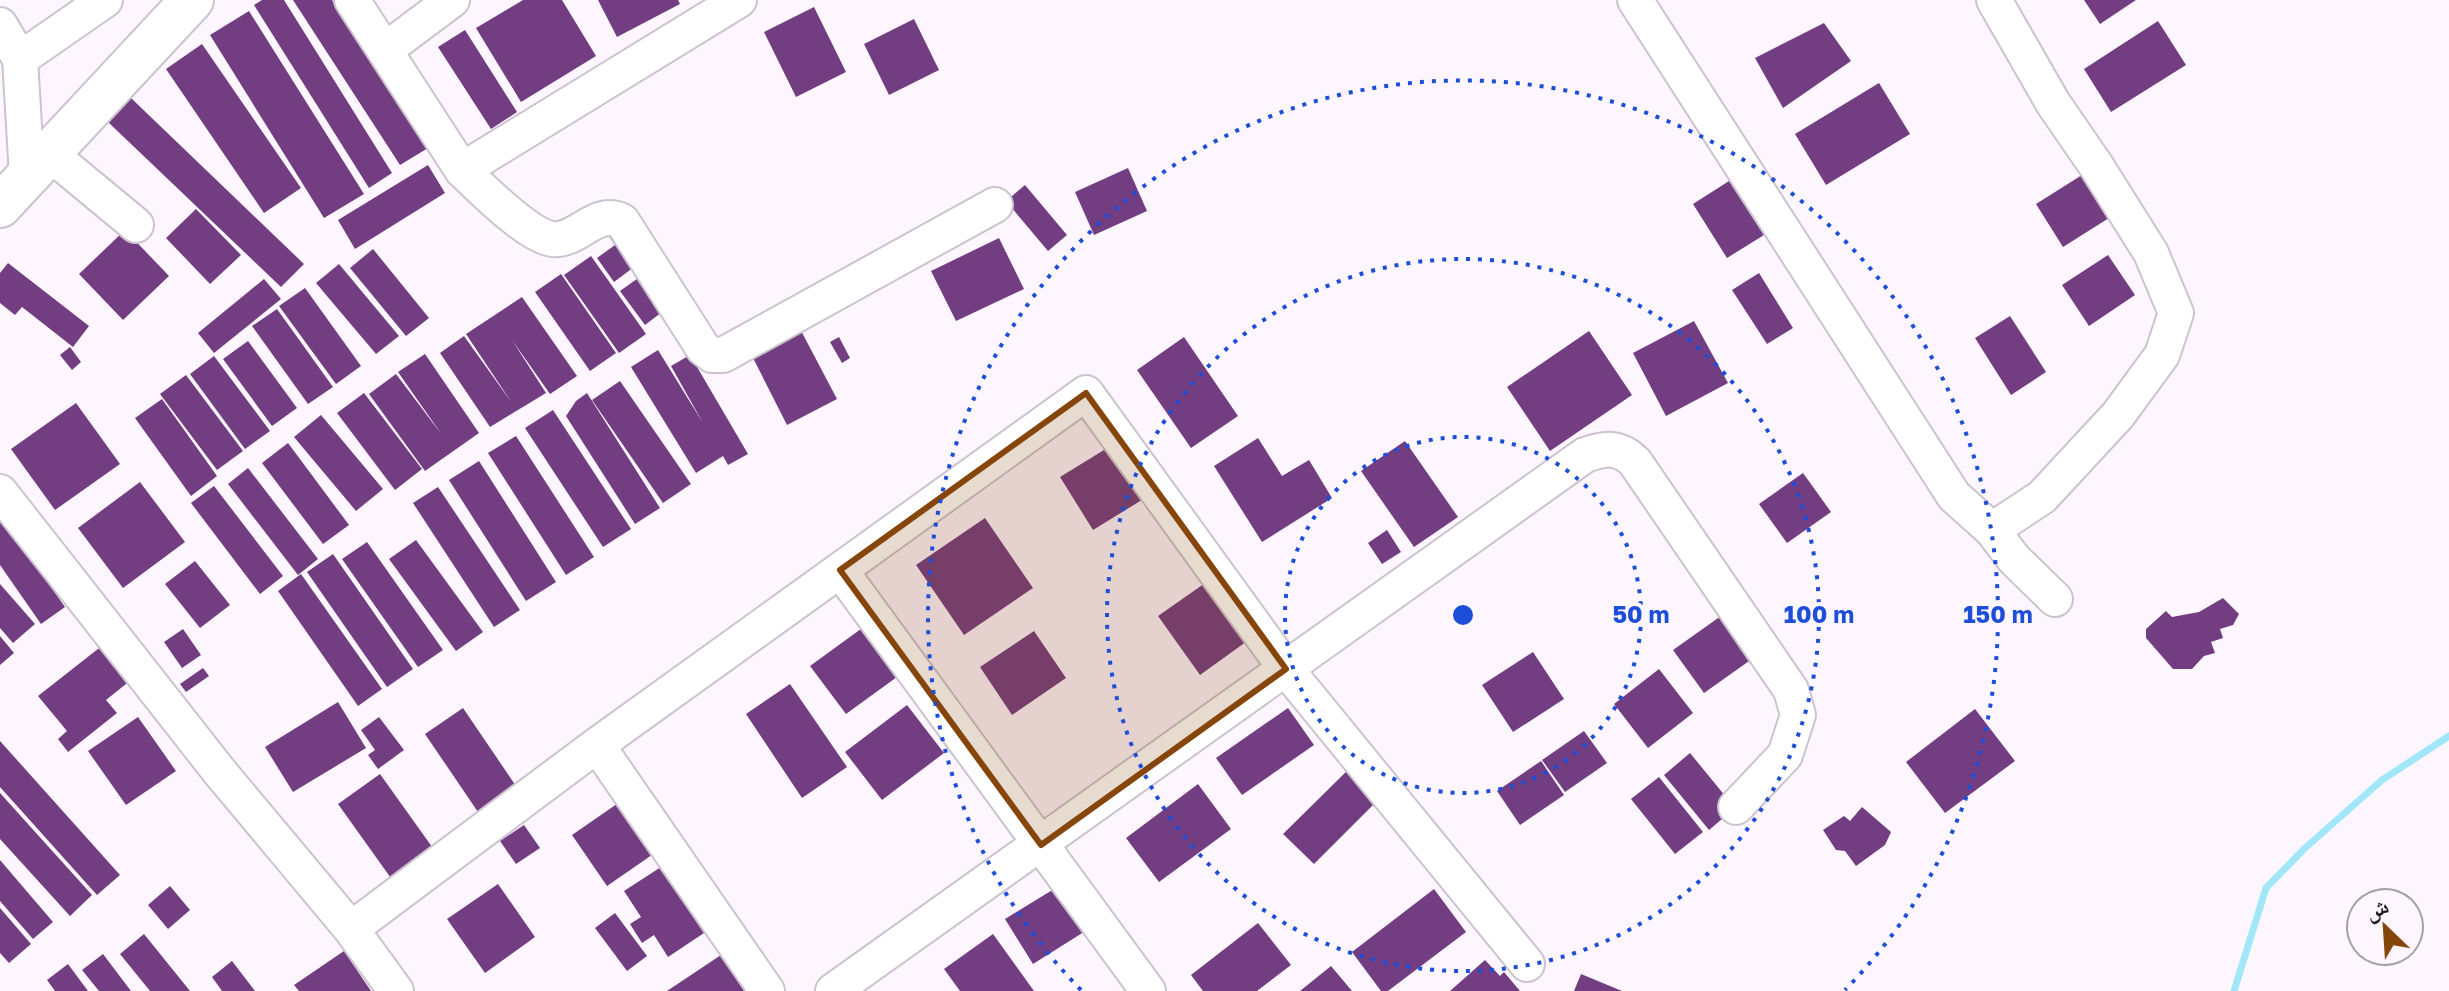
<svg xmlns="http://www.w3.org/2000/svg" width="2449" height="991" viewBox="0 0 2449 991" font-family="'Golos Text','Noto Naskh Arabic',sans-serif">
<rect width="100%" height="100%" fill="#fdf6ff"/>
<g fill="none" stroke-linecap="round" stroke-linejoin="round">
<path stroke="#a2e7f9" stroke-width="7" d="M2234,991l32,-103 38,-39 78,-69 67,-44"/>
</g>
<path fill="#733d81" d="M262,0h22l108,173 -23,15 -115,-183z
M293,0h39l96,148 -28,17z
M523,0h39l34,56 -75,46 -45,-74z
M598,0h80l2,4 -63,33z
M2084,0h52l-36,24z
M814,7l32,65 -50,25 -32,-65z
M249,11l115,183 -40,24 -114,-183z
M914,19l25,51 -50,25 -25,-51z
M2158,21l28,44 -75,47 -27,-43z
M1824,23l27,38 -68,47 -28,-50z
M465,30l52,82 -26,17 -53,-82z
M202,44l99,144 -37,25 -98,-144z
M1879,83l31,51 -84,51 -31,-51z
M131,98l173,166 -23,23 -173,-165z
M428,165l17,28 -90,56 -17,-29z
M1128,168l19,43 -53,24 -19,-43z
M2082,175l27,43 -46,29 -27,-43z
M1729,181l35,54 -37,23 -34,-54z
M1025,185l42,50 -19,16 -42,-50z
M196,209l45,46 -31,29 -44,-46z
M616,225l26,36 -28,21 -17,-24 18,-13 -9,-13z
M125,230l44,46 -46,44 -44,-46z
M999,238l25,51 -68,32 -25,-50z
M373,249l56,69 -23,18 -56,-68z
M2108,255l27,40 -46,31 -27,-41z
M591,256l55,78 -27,19 -55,-78z
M8,263l81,63 -16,21 -51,-40 -7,8 -15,-12v-30z
M339,264l60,72 -23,18 -60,-71z
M1759,273l34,55 -26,16 -35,-54z
M561,274l55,79 -26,18 -55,-79z
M641,276l25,33 -21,16 -25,-34z
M264,279l17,20 -67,54 -16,-20z
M305,288l56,78 -25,18 -57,-78z
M522,297l55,79 -27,18 -38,-54 34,53 -56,34 -50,-74 24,-17 48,67 -46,-69z
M277,309l56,78 -25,17 -56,-78z
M2010,316l36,56 -35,23 -36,-57z
M1694,321l34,62 -62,33 -33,-63z
M798,325l39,74 -50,26 -38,-75z
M1589,331l43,64 -82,56 -43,-64z
M839,337l11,21 -8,5 -12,-21z
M1184,337l54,79 -47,32 -54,-78z
M248,341l49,67 -25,18 -49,-67z
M70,347l11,15 -9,8 -12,-15z
M658,350l45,73 -32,-57 19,-11 58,99 -20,11 -5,-9 -27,17 -65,-106z
M425,354l54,79 -54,38 -56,-77 27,-20 46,61 -44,-63z
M214,356l56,75 -25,18 -55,-75z
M186,375l57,76 -26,19 -57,-76z
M620,381l71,103 -28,19 -71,-103z
M364,393l58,76 -27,21 -58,-77z
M587,393l73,115 -25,16 -69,-108 10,-15z
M162,399l55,77 -26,20 -56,-78z
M76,403l44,61 -65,46 -44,-61z
M553,410l78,119 -28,18 -78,-119z
M321,415l62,74 -27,22 -62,-74z
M516,436l78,121 -28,18 -78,-122z
M1258,438l24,38 27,-16 23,38 -70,44 -48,-76z
M1405,441l53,76 -44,30 -53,-76z
M1117,442l33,53 -57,35 -33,-53z
M288,443l61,82 -26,19 -61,-81z
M479,461l77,121 -30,19 -77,-121z
M248,468l70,91 -20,16 -70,-91z
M1803,473l28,39 -44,31 -28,-39z
M140,482l45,60 -62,46 -45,-60z
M214,486l69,90 -23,18 -69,-91z
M438,487l82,123 -26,17 -81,-124z
M0,515l65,92 -24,17 -41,-59z
M985,518l48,70 -69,47 -48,-70z
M1387,530l14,22 -19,12 -14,-21z
M416,540l67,92 -27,19 -67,-92z
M367,542l76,108 -25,17 -76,-108z
M333,554l80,115 -26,18 -80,-115z
M195,561l35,44 -30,23 -35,-44z
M301,574l81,115 -24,17 -80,-115z
M1208,581l42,58 -50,36 -42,-59z
M0,584l35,40 -22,19 -13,-15z
M2223,598l16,16 -6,11 -13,4 3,9 -12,4 4,11 -11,3 -12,13h-19l-27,-31v-9l20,-18 6,6 27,-5z
M1728,611l31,43 -55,39 -31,-43z
M865,626l36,48 -55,40 -36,-48z
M183,629l18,26 -19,13 -18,-26z
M1034,631l32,47 -54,37 -32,-48z
M0,636l14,17 -14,12z
M103,645l28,35 -25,20 11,13 -49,39 -10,-13 9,-8 -29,-35z
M1533,652l31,47 -51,33 -31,-47z
M203,668l6,8 -23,16 -6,-8z
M1659,669l34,44 -45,35 -34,-44z
M790,684l57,83 -45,31 -56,-84z
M338,702l28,46 -73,44 -28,-45z
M907,705l37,48 -62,47 -37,-48z
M463,708l53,78 -38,26 -53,-78z
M1288,708l26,37 -72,50 -26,-37z
M1975,709l40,52 -70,52 -39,-51z
M138,717l38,54 -50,34 -38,-54z
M379,717l25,33 -26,19 -10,-14 7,-5 -14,-20z
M1584,731l23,32 -42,29 -23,-32z
M0,741l120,134 -23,20 -97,-108z
M1690,753l45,55 -26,22 -45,-55z
M1541,761l23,34 -44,30 -23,-34z
M1354,764l30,30 -70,70 -31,-30z
M380,774l55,77 -42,30 -55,-77z
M1659,777l44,55 -28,22 -44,-55z
M1198,784l33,45 -72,53 -33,-44z
M0,793l92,102 -22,21 -70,-77z
M627,797l35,51 -55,38 -35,-51z
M1862,807l29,25 -6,13 -29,21 -11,-15 -9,-1 -13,-20 21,-14 6,5z
M524,825l16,23 -24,16 -16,-23z
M0,860l53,62 -20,17 -33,-38z
M661,867l43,66 -36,24 -14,-22 -12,8 -12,-19 11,-7 -17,-26z
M498,884l37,53 -50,36 -38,-54z
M170,886l20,24 -22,19 -20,-24z
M1059,886l28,44 -54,34 -28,-45z
M1434,889l32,43 -78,59h-7l-29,-39z
M0,908l31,36 -22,19 -9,-10z
M615,913l32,43 -20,15 -32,-43z
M1258,923l33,42 -34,26h-54l-12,-16z
M144,934l46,57h-40l-30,-37z
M993,934l41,57h-74l-16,-22z
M344,951l27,40h-72l-5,-6z
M103,954l28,37h-32l-17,-21z
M721,955l24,36h-78z
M1485,960l15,16 4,-4 16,19h-70z
M232,961l23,30h-33l-10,-14z
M68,964l20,27h-33l-8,-11z
M1331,966l21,25h-52z
M1581,974l41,17h-48z"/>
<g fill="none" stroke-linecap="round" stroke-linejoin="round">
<defs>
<path id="minor" d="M352,0l110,170c19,18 65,65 90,69 26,3 43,-31 70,-18l81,127 9,7h11l272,-150
M1635,0l319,496 38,34 22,29 41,40
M0,25l20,34 7,117
M385,50l67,-50
M20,59l85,-59
M49,153l87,72
M462,170l277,-170
M0,492l219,279 132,158 45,62
M1992,530l50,-33 76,-82 44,-60 14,-42 -25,-60 -54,-86 -44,-64 -59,-103
M840,570l308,421
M597,745l170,246
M351,929l246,-184 489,-352 200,276 241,295
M833,991l752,-536c20,-7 34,-9 50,7l156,228 7,25 -13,40 -49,52"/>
<path id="major" d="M0,206l192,-206"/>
</defs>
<use href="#minor" stroke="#cbc3cd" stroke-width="38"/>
<use href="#major" stroke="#cbc3cd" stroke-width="46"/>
<use href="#minor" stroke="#fff" stroke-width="34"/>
<use href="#major" stroke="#fff" stroke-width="42"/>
</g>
<path fill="#86460b" fill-opacity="0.2" stroke="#86460b" stroke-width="6" stroke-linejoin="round" d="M1086,393l200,276 -245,176 -201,-275z"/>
<g fill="none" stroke="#1d4ed8" stroke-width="4" stroke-dasharray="4 8">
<circle cx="1463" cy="615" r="178"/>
<circle cx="1463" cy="615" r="356"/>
<path d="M1081 990A535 535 0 1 1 1845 990"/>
</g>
<circle cx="1463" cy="615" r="12" fill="#1d4ed8" stroke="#fdf6ff" stroke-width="4"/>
<g font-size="24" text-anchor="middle" font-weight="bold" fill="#1d4ed8" stroke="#fdf6ff" stroke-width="8" stroke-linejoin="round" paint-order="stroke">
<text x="1641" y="623">50 m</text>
<text x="1819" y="623">100 m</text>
<text x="1998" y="623">150 m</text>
</g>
<g transform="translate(2385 927) rotate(335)"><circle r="38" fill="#fdf6ff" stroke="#a59fa6" stroke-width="2"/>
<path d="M0-6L14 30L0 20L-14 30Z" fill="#86460b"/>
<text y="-12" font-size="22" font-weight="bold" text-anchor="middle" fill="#201d21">ش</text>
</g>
</svg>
